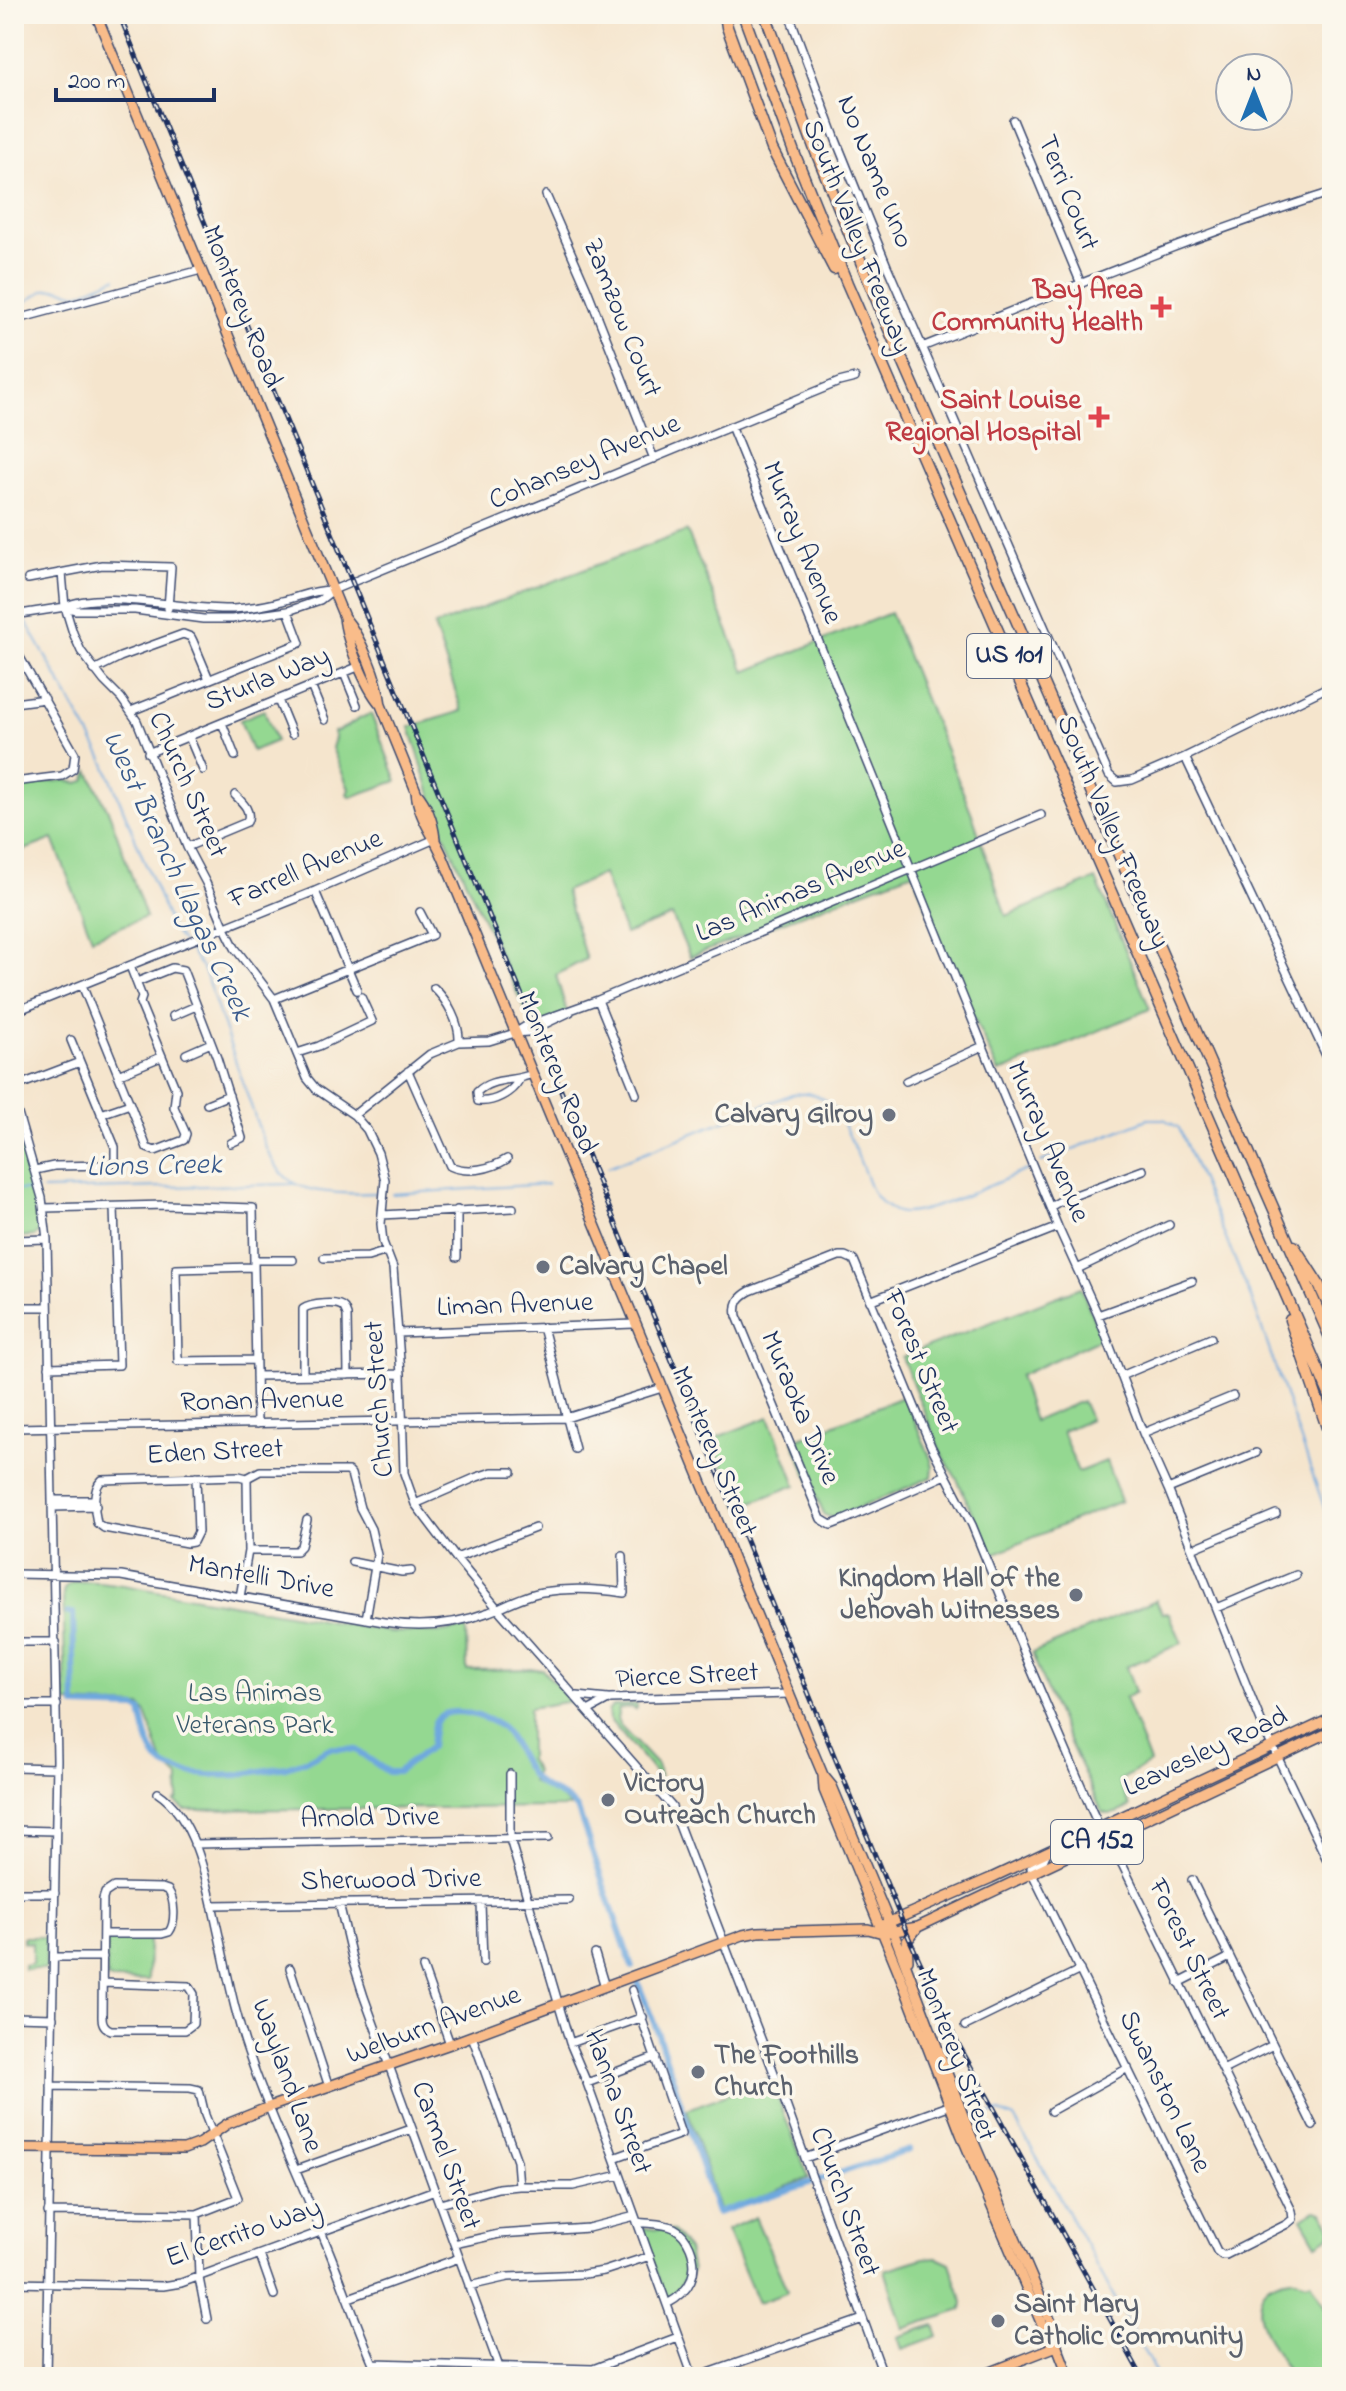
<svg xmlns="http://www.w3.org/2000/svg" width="1346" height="2391" viewBox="0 0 1346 2391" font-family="'Indie Flower',sans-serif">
<rect width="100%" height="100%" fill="#fbf7ec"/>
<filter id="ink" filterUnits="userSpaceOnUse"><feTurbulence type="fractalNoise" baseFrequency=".0125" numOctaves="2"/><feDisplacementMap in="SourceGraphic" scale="16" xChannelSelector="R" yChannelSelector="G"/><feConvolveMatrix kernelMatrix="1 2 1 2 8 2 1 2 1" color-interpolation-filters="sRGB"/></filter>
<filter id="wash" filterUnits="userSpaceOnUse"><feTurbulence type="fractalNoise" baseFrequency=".006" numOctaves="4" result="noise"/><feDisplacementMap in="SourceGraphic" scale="32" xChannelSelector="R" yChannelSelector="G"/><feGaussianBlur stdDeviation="1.8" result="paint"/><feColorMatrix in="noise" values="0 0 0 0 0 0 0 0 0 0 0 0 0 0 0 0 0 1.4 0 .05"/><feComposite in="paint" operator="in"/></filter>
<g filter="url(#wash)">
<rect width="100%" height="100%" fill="#f5e5cd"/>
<path fill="#94d891" stroke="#588478" stroke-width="2" d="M687,531l58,141 145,-59 82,201 34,102 90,-37 54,130 -151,64 -56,-123 -30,-78 -223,85 -18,-41 -47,18 -22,-60 -38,17 21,68 -30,16 12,41 -34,14 -93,-203 -31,-100 52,-16 -28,-85z
M264,710l12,31 -24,10 -12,-31z
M371,714l26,67 -46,16 -4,-3 2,-5 -17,-41 3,-10 -1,-6c16,-5 24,-15 37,-18z
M89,771l21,44 36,102 -54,21 -39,-99 -39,15v-68l52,-6 12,3 7,-2z
M14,1121c12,36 23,71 28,109l-7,6 -21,1z
M1081,1287l20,51 -82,38 15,45 48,-20 8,18 -28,12 16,41 28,-11 15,40 -130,54 -33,-74 -17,-28 -39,-96z
M904,1396l27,63 2,8 -1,10 -97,41 -11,-3 -31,-74z
M769,1417l27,68 -56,22 -28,-68z
M99,1582l24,3 266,47 49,1 28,-5 1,42 75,-1 29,32 -42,7v52l7,11 -5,10c13,10 30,12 39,26l-385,3 -10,-8 3,-3 1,-21 -16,-15 -17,-50 -6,-7 -74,-3 -3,-111c5,-14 23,-10 36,-10z
M1156,1600l6,13h7l13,30 -56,24 9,25 -10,6 25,65 -31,18 11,26c-10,4 -18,10 -28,5l-50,-108 -20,-51z
M637,1704v4l-2,2 -3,-3 -13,2 -2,10 4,8 36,38 3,10 -1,3 -50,-59 -1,-8 5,-5z
M23,1937h23v32h-22v-4l8,-1v-21l-9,-1z
M112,1937h37l-1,44 -35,-1 -6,-2 -1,-35z
M770,2079l39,99 -89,35 -33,-104z
M1316,2210l7,2 9,17 -2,7 -13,8 -15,-26z
M755,2217l32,73 -1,3 -28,10 -31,-73z
M642,2228l31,3 15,19 4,21 -22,27 -4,1z
M937,2257l13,6 13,39 -1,8 -59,19 -18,-59 39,-12z
M1291,2278l16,5 4,-2 21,38v58h-41c-12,-22 -44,-61 -27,-86 7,-9 16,-12 27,-13z
M934,2325l4,11 -36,13 -4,-12z"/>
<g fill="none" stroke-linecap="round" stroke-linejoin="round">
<path stroke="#6ea8de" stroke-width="2" d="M14,309l31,-19 13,-1 20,5 38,-16
M14,599l7,13
M24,618l79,141 68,168 11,15
M187,946l18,27 60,173c6,13 14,27 26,35 19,14 63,13 86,12
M1041,1162l107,-43h16l15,9 73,172 80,230
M608,1167l184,-73c16,-3 27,0 40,12 11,9 33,68 40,85 6,10 18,21 30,22 26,2 97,-32 125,-43
M14,1190h23
M43,1190l250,-6
M392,1194l155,-10
M973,2121l2,-4 25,-5 14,6 42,73 102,186"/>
<path stroke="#6ea8de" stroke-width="6" d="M68,1613h5l2,93 61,2 5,3c3,16 7,36 17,49 12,16 62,16 81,15
M242,1774l44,-7 19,-6 25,-13 26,2 32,22h9l34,-25c1,-7 1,-18 4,-25 11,-20 56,-5 68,7 14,16 19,39 34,53 15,13 27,10 41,28l54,157
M638,1983l18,45 61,185 193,-63"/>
</g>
</g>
<g filter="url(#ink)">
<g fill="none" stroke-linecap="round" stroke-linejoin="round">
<defs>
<path id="minor" d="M789,14l47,126 51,126 222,509 8,7 15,-2 53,-23 147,-72
M1013,120l68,164
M546,195l41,94 67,170
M14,320l187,-50
M922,347c136,-54 270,-111 410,-155
M731,426l252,620 75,181 40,88 45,118 25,56 96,240 68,141
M62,573l3,34 8,26 8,18 23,30 17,17 16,23 50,126 19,36 19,45 10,20 39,51 33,79 9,11 38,26 13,15 11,23 7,27 -4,44 2,18 10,26 8,106 3,99 11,31 41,54 41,50 175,199 109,284 103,286
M28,579l74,-14 69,2 -3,41
M65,607c34,-19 125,4 168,2 16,-1 33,-3 49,-8 17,-4 31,-11 49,-11
M14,615l51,-8 10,3h60l68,9h29l56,-8 32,-11 13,-10 506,-208 16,-4
M14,647l61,107 -2,15 -11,7 -48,6
M94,670l26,-13 63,-23 8,3 2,4 16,38
M344,673l13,32
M311,686l14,34
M278,700l14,34
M14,703l31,-4
M131,711l169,-68 -12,-32
M222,723l13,33
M189,737l14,33
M148,753l212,-87
M1185,757l147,311
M187,847l60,-25c5,-11 -4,-19 -12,-27
M315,891l42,99
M130,966l12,31 -2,6 36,87 -2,17 12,27 -2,6 -29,11 -8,-3 -17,-44
M137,982l35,-14 11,2 34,88 25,80 -11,5
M82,985l48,119 -29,10
M434,988c13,12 26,35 25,54
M274,999l158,-64 -12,-23
M598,1000l38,94
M14,1012l301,-121 120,-52
M173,1016l23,-10
M515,1033l11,-7 72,-26 443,-185
M297,1053l22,-7 53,-25 -11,-24
M186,1054l25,-11
M408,1071l42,95c18,8 41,3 57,-7
M120,1074l41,-17
M519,1080c-7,13 -26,23 -41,21l-1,-9c15,-15 37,-10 55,-18
M906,1081l77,-35
M14,1087l66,-25
M14,1100l28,98 5,41 10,521 -11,617
M207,1104l22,-9
M354,1115l76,-61 29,-12 30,-1 26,-8 13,-1 42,-20
M35,1170l19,-4 56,-1 5,-4v-14l-44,-107
M1050,1207l12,-7 81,-30
M44,1208l122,-3 87,3 4,216
M457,1210v47
M382,1215l131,-7
M14,1240l33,-1
M324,1258l44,-1 19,-6
M254,1260h39
M254,1267l-78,2 2,92 78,-1
M1077,1269l92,-44
M870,1301l188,-74
M14,1307h34
M1098,1315l94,-34
M543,1327l32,122
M398,1333l236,-9
M49,1367l70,-2 -5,-158
M303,1375v-66c7,-5 35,-9 41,-1 1,2 2,4 3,7l1,60
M256,1376l145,-2
M1121,1376l90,-38
M14,1428l552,-10 96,-30
M1143,1433l90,-37
M946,1475l-102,45 -13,5 -10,-6 -84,-203c-2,-13 2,-19 13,-25l89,-35h6l9,4 77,186 41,79 59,144 61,142 8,17 23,38 169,345 1,8 -6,5 -61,31h-4l-5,-4 -185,-378 -1,-5 12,-7 4,-9
M196,1477l2,55 -5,10 -6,1 -83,-15 -7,-5c-3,-13 -5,-34 5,-43l137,-4 8,2 13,-7h88l3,3 9,34 11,21 6,26 -11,64
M1168,1489l88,-36
M53,1500h42
M415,1504l62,-27 15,-5h20
M53,1507l43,-1
M1192,1549l84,-35
M248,1551h48l5,-5 6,-26
M456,1558l79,-30
M352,1562l50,10 9,-1
M14,1574l107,2 263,46c36,6 71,3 105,-10 17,-7 35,-17 53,-20 26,-4 56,-3 82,1l-1,-37
M240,1597l8,-46 -1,-73
M1216,1608l80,-33
M14,1642h42
M577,1696l31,3
M14,1705h43
M588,1711l22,-12 180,-5
M14,1767l43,1
M510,1774v65l60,204 17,40 106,294
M158,1793c40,26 51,99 61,143 9,41 17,84 32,124 21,61 50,120 74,181 19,45 34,92 54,136
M14,1830l41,1
M194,1844l354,-6
M1192,1880l121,246
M14,1893h41
M339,1903l14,59 11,35 135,370v10
M481,1903l2,59
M212,1905l357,-5
M595,1954l10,33
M54,1957h49
M290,1968l39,119
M423,1968l27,76
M102,1983l87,3 5,8 -1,30 -8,6h-74c-6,-2 -9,-6 -9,-13l1,-118 2,-6 9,-6 48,1 6,2c7,10 8,33 1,42l-7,2h-59
M1179,1983l51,-26
M14,2017l39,1
M965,2026l115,-56
M472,2036l45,125 2,25
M570,2043l73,-26
M1223,2070l50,-25
M587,2083l69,-26
M1051,2111l77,-43
M614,2158l67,-24 -49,-144
M805,2158l149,-54
M296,2170l115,-41
M440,2204l58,-16 21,-2h54l47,-11
M48,2212l149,2 41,-16 -33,-83 -6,-25 -9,-2 -139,-2
M197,2214l2,64 8,41
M637,2222c12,2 26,1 37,6 8,4 13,12 16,19 10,25 0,45 -23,57
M454,2244l45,-10 89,-6 47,-12
M260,2255l14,40
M14,2283l149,3 18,-3 254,-93
M469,2286l39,-9 76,-3 20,-3 46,-15
M349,2298l110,-40
M373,2363l220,6 85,-32
M697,2377l166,-58"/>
<path id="major" d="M96,14l248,603c2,23 21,70 37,88
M344,617c17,20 34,62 37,88l35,86c2,26 16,41 26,64l365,882 16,38 1,15 75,183 62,161 87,205 9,7
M416,792c12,14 17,29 19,47
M823,1775l9,11 64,153 73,192 88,205v10l12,31
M885,1924l106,-46 341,-160
M908,1960l-1,-19 11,-14
M14,2148l170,1 16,-6 27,-19 42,-17 181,-63 293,-109 15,-3 110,-3 15,4 35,-6 414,-196
M978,2377l79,-31"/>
<path id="highway" d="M725,14l2,13 45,122 62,120
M743,14l52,141 52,128 485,1118
M765,14l49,133 70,171 448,1024
M1294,1246l25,39 13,28
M1290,1320l42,122"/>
</defs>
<use href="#minor" stroke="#3c4a6f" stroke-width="10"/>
<use href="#major" stroke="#3c4a6f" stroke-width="12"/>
<use href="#highway" stroke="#3c4a6f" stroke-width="13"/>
<use href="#minor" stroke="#fff" stroke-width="7"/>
<use href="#major" stroke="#f9bc8a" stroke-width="9"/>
<use href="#highway" stroke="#f9bc8a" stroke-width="10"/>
<defs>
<path id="rail" d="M119,14l790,1924 46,100 187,339"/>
</defs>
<use href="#rail" stroke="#1b2f5e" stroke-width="5"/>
<use href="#rail" stroke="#fbf7ec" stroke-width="2" stroke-dasharray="6" stroke-linecap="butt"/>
</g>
</g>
<g fill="#e0444e" stroke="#fbf7ec" stroke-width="3">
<path d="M1157 295h8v8h8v8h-8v8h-8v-8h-8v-8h8z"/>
<path d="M1095 405h8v8h8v8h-8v8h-8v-8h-8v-8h8z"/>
</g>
<g fill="#6b7280" stroke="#fbf7ec" stroke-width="3">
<circle cx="889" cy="1115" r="8"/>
<circle cx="543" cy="1267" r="8"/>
<circle cx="1076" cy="1595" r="8"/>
<circle cx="608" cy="1800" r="8"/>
<circle cx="698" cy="2072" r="8"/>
<circle cx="998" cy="2321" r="8"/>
</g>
<g text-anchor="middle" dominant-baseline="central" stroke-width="7" stroke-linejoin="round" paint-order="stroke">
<g fill="#fbf7ec" stroke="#5e6b89" stroke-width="2">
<rect x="967" y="634" width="84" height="44" rx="6"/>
<rect x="1051" y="1820" width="92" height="44" rx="6"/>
</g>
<g font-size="26" font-weight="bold" fill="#1b2f5e">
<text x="1009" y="656">US 101</text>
<text x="1097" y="1842">CA 152</text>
</g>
<g font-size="28" fill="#1b2f5e" stroke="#fbf7ec">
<text transform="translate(874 172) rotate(68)">No Name Uno</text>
<text transform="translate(1067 193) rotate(68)">Terri Court</text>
<text transform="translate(856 237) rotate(68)">South Valley Freeway</text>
<text transform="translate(241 307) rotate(68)">Monterey Road</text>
<text transform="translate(621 318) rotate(68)">Zamzow Court</text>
<text transform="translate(585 463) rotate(-23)">Cohansey Avenue</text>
<text transform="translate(801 543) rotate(68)">Murray Avenue</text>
<text transform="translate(268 680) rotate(-22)">Sturla Way</text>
<text transform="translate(187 785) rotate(66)">Church Street</text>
<text transform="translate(1112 832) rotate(67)">South Valley Freeway</text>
<text transform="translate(306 870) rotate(-23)">Farrell Avenue</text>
<text transform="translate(801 892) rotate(-23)">Las Animas Avenue</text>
<text transform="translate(556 1073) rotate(68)">Monterey Road</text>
<text transform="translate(1047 1142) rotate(67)">Murray Avenue</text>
<text transform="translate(515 1306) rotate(-2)">Liman Avenue</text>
<text transform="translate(920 1362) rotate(67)">Forest Street</text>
<text transform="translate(380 1399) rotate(-94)">Church Street</text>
<text transform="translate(262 1402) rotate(-1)">Ronan Avenue</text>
<text transform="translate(799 1408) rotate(67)">Muraoka Drive</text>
<text transform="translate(713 1452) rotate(67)">Monterey Street</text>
<text transform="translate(215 1453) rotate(-3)">Eden Street</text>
<text transform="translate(261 1578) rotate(10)">Mantelli Drive</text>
<text transform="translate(687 1677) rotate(-3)">Pierce Street</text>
<text transform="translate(1206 1753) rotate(-25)">Leavesley Road</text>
<text transform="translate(370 1819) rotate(-1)">Arnold Drive</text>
<text transform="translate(391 1881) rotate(-1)">Sherwood Drive</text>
<text transform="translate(1188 1950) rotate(64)">Forest Street</text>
<text transform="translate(434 2026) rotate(-20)">Welburn Avenue</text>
<text transform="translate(955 2055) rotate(69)">Monterey Street</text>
<text transform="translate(286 2076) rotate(70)">Wayland Lane</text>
<text transform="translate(1164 2092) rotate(64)">Swanston Lane</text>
<text transform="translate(617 2102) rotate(70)">Hanna Street</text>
<text transform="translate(445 2156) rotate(70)">Carmel Street</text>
<text transform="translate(844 2202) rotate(70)">Church Street</text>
<text transform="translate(244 2234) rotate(-19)">El Cerrito Way</text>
</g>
<g font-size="28" font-weight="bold" fill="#be3a42" stroke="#fbf7ec" text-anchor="end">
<text x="1143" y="291">Bay Area<tspan x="1143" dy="32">Community Health</tspan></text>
<text x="1081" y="401">Saint Louise<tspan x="1081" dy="32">Regional Hospital</tspan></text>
</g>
<g font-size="28" font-weight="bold" fill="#5b616d" stroke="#fbf7ec" text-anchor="start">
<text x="873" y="1115" text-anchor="end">Calvary Gilroy</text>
<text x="559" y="1267">Calvary Chapel</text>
<text x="1060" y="1579" text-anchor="end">Kingdom Hall of the<tspan x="1060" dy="32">Jehovah Witnesses</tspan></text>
<text x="624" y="1784">Victory<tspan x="624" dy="32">Outreach Church</tspan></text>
<text x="714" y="2056">The Foothills<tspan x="714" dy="32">Church</tspan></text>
<text x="1014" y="2305">Saint Mary<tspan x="1014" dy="32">Catholic Community</tspan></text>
</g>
<g font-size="28" fill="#39596b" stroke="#fbf7ec">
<text x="255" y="1694">Las Animas<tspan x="255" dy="32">Veterans Park</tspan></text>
</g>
<g font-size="30" font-style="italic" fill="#38598b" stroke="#fbf7ec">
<text transform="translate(176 876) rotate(65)">West Branch Llagas Creek</text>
<text transform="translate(154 1167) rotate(-1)">Lions Creek</text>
</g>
</g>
<rect width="1346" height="2391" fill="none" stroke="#fbf7ec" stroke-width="48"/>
<g transform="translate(1254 92)"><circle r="38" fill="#fbf7ec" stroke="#a1a7b3" stroke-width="2"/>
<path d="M0-6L14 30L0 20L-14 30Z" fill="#1f6fb2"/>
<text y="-12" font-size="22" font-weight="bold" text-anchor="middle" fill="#1b2f5e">N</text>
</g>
<path d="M56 88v12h158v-12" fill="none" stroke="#1b2f5e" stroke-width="4"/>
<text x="68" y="88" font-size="24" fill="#1b2f5e" stroke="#fbf7ec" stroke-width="6" paint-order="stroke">200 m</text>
</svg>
